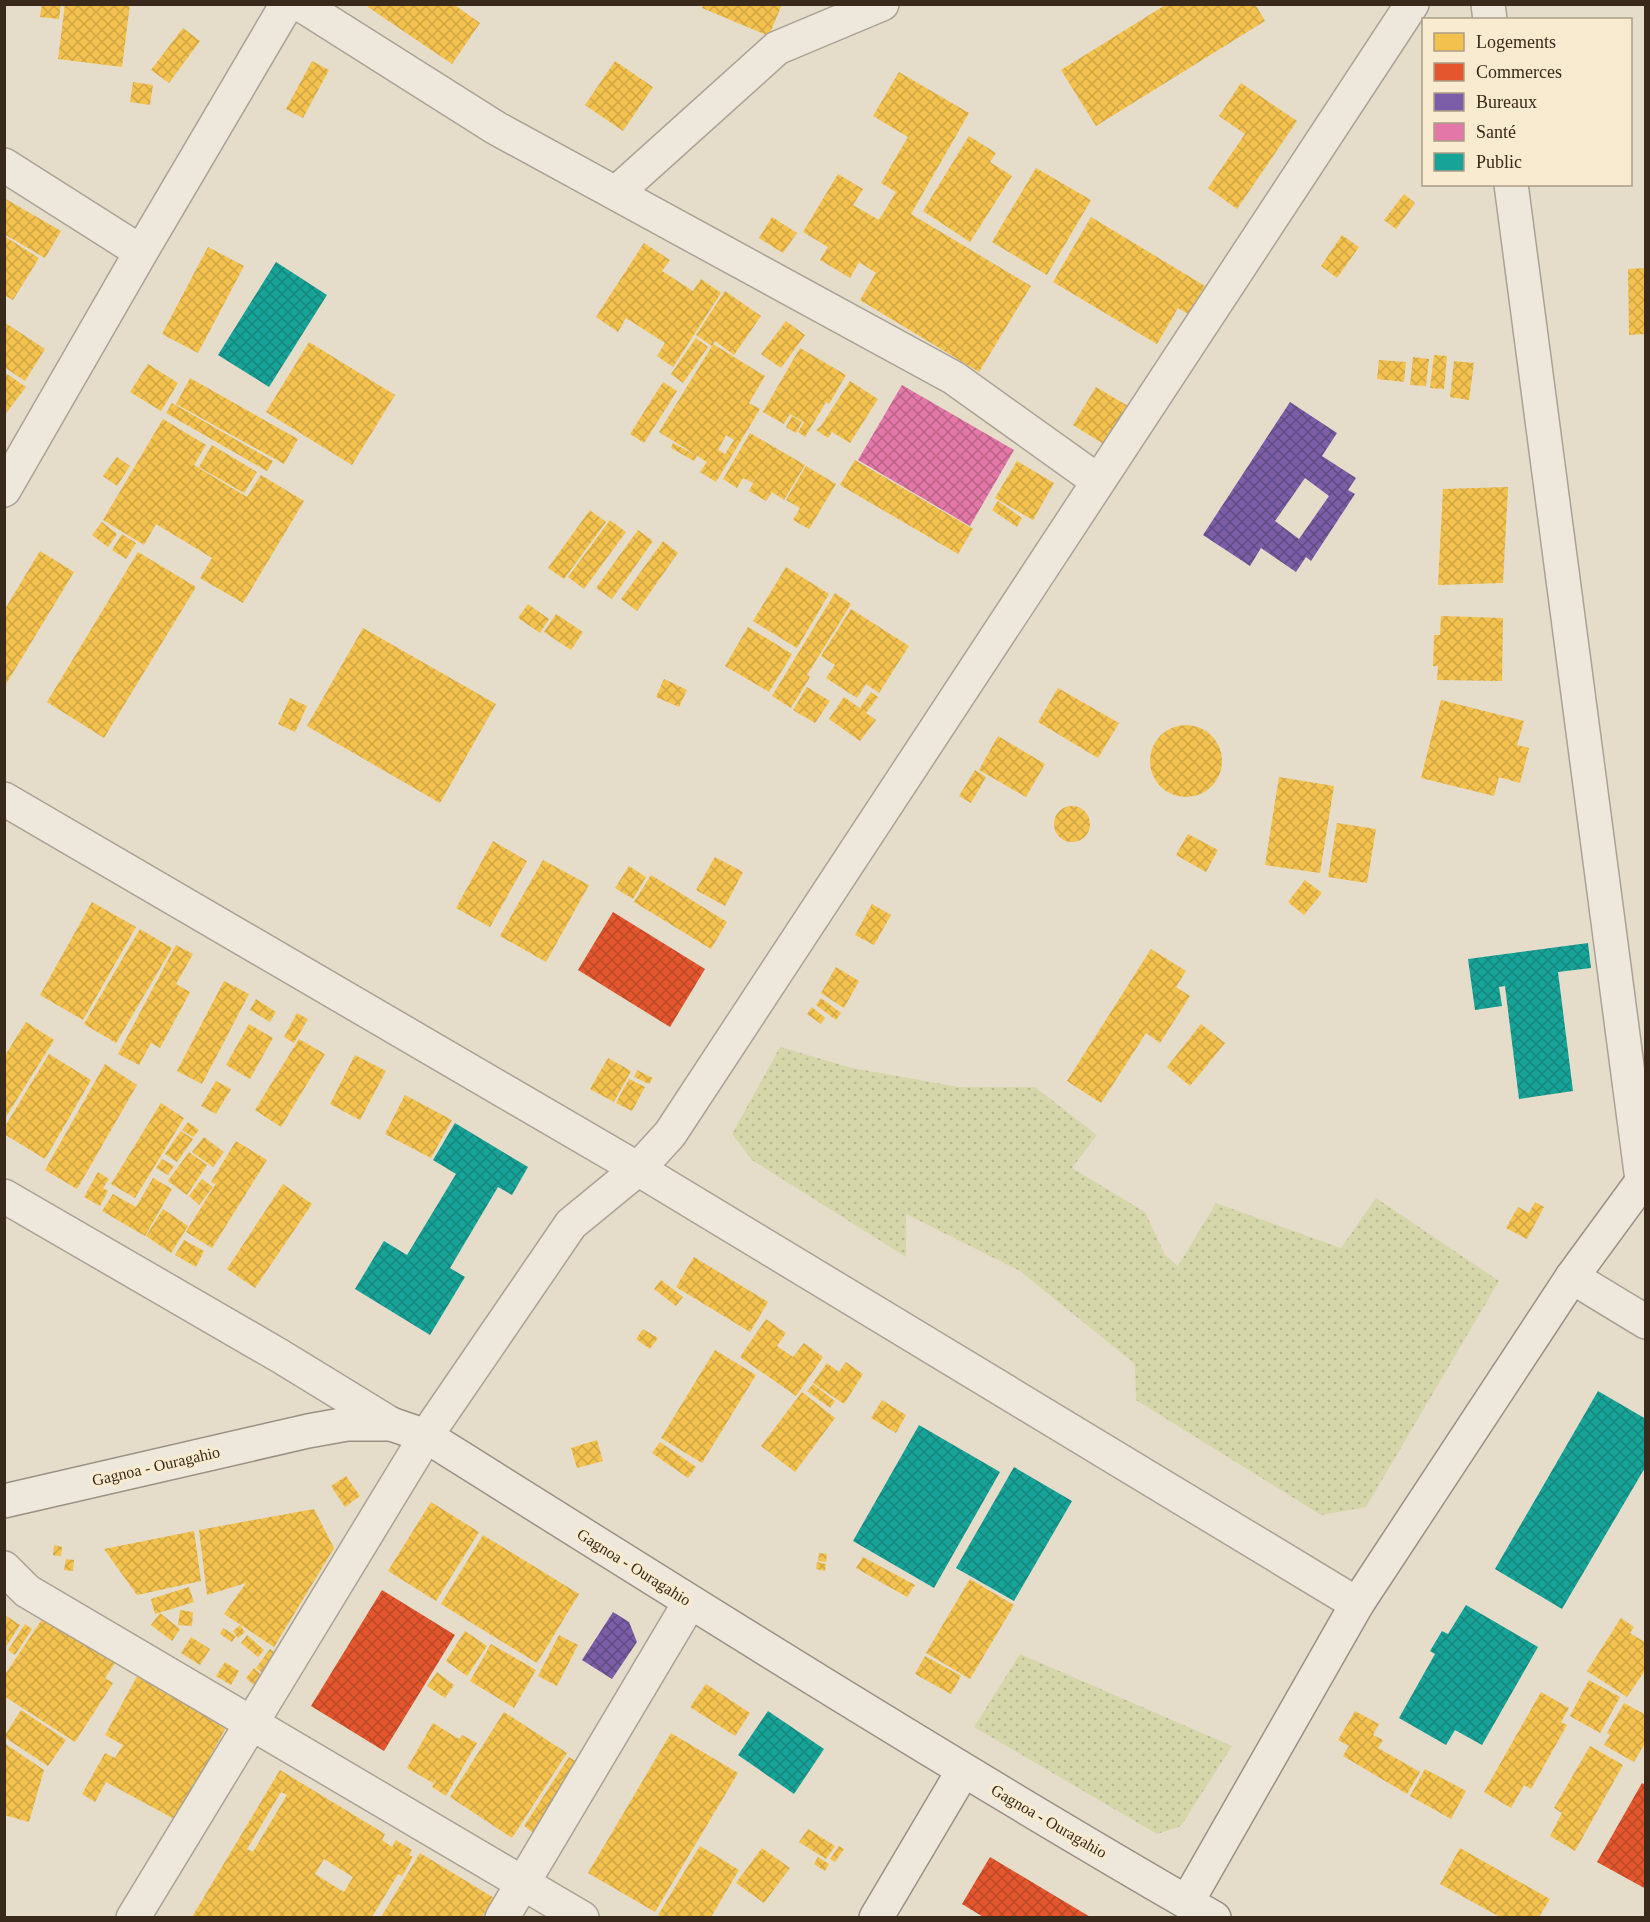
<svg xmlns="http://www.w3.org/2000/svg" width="1650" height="1922" viewBox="0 0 1650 1922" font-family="'Times New Roman',serif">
<defs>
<pattern id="grass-dots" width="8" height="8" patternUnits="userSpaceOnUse" patternTransform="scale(1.5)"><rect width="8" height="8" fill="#d6d6ab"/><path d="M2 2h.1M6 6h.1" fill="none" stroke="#b8b893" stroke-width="1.8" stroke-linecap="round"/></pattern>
<pattern id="homes-cross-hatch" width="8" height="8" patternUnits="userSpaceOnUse" patternTransform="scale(1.5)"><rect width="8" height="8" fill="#f2c14e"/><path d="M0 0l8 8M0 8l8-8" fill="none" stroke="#d0a644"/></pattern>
<pattern id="shops-cross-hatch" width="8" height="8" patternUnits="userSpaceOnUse" patternTransform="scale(1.5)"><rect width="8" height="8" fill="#e4572e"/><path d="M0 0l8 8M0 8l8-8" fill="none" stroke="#ba4826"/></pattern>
<pattern id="offices-cross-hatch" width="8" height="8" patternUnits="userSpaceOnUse" patternTransform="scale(1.5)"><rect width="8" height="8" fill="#7b5ea7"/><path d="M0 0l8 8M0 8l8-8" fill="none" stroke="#604a7f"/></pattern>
<pattern id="health-cross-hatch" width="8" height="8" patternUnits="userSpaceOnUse" patternTransform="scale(1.5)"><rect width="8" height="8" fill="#e377a8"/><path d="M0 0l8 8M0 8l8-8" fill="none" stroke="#b96288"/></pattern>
<pattern id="public-cross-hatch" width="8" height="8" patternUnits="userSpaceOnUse" patternTransform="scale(1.5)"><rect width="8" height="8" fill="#17a398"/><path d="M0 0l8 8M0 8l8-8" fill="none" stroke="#16857b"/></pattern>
</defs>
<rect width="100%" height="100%" fill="#e5ddca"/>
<path fill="url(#grass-dots)" d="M780,1047l72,21 107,19h76l62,48 -25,33 73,44 20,43 13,11 38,-63 125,45 35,-50 123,83 -133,226 -45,8 -185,-115 -1,-36 -115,-93 -114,-57v43l-154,-97 -20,-26z
M1020,1654l212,92 -51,80 -24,8 -183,-107z"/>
<path fill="url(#homes-cross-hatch)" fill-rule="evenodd" d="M42,4h19l-2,15 -19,-2z
M65,4h65l-8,63 -64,-8z
M370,4h83l27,19 -28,41 -84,-57z
M704,4h78l-13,32 -67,-28z
M1167,4h88l10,17 -169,105 -35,-56z
M183,28l17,13 -31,42 -18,-13z
M312,61l17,9 -26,48 -17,-9z
M615,61l38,26 -30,44 -38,-26z
M899,72l70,41 -58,101 120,72 -52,86 -119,-72 16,-27 -17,-11 -9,16 -30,-18 8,-13 -25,-15 35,-58 25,15 -10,16 26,15 17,-28 -15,-9 27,-46 -35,-21z
M133,82l20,3 -3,20 -20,-3z
M1241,83l56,38 -60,88 -29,-21 37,-54 -26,-18z
M969,136l27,17 -6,9 22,14 -42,66 -47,-31z
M1036,168l55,32 -44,75 -55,-33z
M1404,194l11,9 -19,26 -12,-9z
M4,198l57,33 -16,27 -41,-24z
M772,217l25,16 -14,20 -24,-15z
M1091,217l114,69 -17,28 -10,-6 -21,36 -104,-62z
M1342,235l17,12 -22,31 -16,-12z
M4,236l35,22 -26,42 -9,-5z
M644,243l26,17 -8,11 31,20 8,-12 20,14 -48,74 -16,-11 8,-13 -39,-25 -8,14 -22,-15z
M208,247l36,19 -46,87 -36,-19z
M1646,268v66l-17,1 -1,-66z
M725,291l36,25 -27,39 -19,-14 -2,3 52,32 -16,27 11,6 -44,73 -16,-10 7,-10 -48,-30 53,-86 -16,-11zM726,435l8,5 -9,14 -7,-4z
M786,321l19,14 -24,33 -20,-14z
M4,322l41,27 -20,32 -21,-14z
M696,338l12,9 -25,36 -12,-9z
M309,342l86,53 -43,70 -86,-53z
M800,348l46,27 -17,29 -3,-2 -21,35 -7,-5 6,-10 -14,-8 -6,10 -21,-12z
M1434,355l13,1 -3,33 -14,-1z
M1413,357l16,2 -3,27 -16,-1z
M1379,360l27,2 -2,20 -27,-3z
M1454,361l20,2 -5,37 -19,-3z
M148,364l30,19 -17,28 -31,-19z
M4,372l22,15 -22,29z
M190,378l108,61 -14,25 -108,-60z
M850,381l28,18 -28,44 -18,-11 -4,6 -12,-8 5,-4z
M663,382l14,9 -33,52 -14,-9z
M1096,387l37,22 -23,39 -37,-23z
M172,403l101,58 -6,10 -101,-58z
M792,416l10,6 -6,11 -10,-6z
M163,419l43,26 -12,20 53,32 14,-22 43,26 -61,102 -43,-25 12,-20 -56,-34 -12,21 -41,-25z
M750,433l55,32 -21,35 -12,-8 -6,9 -17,-10 18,-32 -14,24 -10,-5 -6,10 -14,-9z
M673,443l24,13 -3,5 -23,-13z
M212,445l45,27 -13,21 -45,-26z
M117,457l13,9 -13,20 -14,-10z
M855,460l118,69 -15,25 -118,-69z
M1017,461l37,22 -21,37 -38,-22z
M806,466l30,18 -27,45 -16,-9 7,-12 -14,-8z
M1508,487l-5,96 -65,2 5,-96z
M998,501l24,17 -5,9 -25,-17z
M590,510l16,12 -42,57 -16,-11z
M610,520l16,12 -42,57 -16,-12z
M102,522l15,12 -9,13 -16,-12z
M638,530l15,11 -41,58 -16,-11z
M122,534l14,9 -10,16 -14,-9z
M663,541l15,12 -41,58 -16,-12z
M40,551l34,21 -68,112 -1,-75z
M138,552l58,35 -92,151 -57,-36z
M786,567l43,27 -32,54 -44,-27z
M835,593l16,11 -44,71 3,2 -19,31 -19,-12z
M528,604l21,15 -9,14 -22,-15z
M851,609l58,37 -30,47 -13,-9 -9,14 -31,-20 9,-13 -14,-9z
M556,614l27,18 -12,18 -27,-18z
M1441,616l62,2 -1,63 -65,-1 1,-14h-5l1,-31h6z
M748,627l44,27 -23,38 -44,-26z
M363,628l133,76 -56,99 -133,-77z
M664,679l23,11 -8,17 -23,-10z
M807,687l23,14 -15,22 -22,-13z
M1058,688l61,35 -21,35 -60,-36z
M871,692l7,5 -12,16 10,7 -16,21 -31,-22 15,-22 16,11z
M290,698l17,8 -12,26 -17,-8z
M1441,700l83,21 -7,24 12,3 -9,35 -21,-6 -5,19 -73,-18z
M1150 761a36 36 0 1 1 72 0a36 36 0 1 1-72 0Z
M998,736l47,28 -19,33 -47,-27z
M975,770l11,7 -15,26 -12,-7z
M1279,777l55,9 -14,87 -55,-8z
M1054 824a18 18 0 1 1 36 0a18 18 0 1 1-36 0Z
M1337,823l39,6 -9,54 -39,-6z
M1188,834l30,16 -12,22 -30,-17z
M493,841l34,20 -37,66 -34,-19z
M715,857l28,15 -18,34 -29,-16z
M543,860l46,25 -43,77 -46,-26z
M629,866l17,11 -13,22 -18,-11z
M651,875l76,47 -16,27 -77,-47z
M1305,880l17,13 -18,22 -16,-13z
M92,902l44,25 -53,93 -43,-25z
M872,904l19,11 -17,30 -19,-10z
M140,929l32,19 -56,95 -32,-19z
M176,945l17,9 -17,30 14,8 -30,56 -9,-5 -12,22 -21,-11z
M1151,949l35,22 -10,16 14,9 -30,47 -14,-10 -45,70 -34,-22z
M836,967l23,14 -15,27 -23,-15z
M224,981l25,13 -47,90 -25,-13z
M821,998l20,15 -5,7 -20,-15z
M256,999l20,13 -6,10 -20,-12z
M812,1007l13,11 -4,6 -14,-10z
M297,1013l11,6 -14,24 -10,-6z
M26,1022l28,18 -50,80v-63z
M249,1024l24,14 -23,41 -24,-14z
M1201,1024l24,19 -35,43 -23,-19z
M299,1039l26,15 -44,73 -26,-17z
M49,1054l42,26 -46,79 -41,-25v-6z
M355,1055l31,16 -26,49 -30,-16z
M608,1058l23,13 -17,31 -24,-13z
M105,1064l32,21 -60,104 -32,-19z
M637,1070l16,8 -4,6 -15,-7z
M629,1079l16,8 -13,24 -16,-8z
M216,1081l15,8 -15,25 -15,-8z
M405,1095l47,25 -21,38 -46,-24z
M161,1103l23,15 -49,80 -24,-14z
M188,1122l11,8 -6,7 -11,-7z
M181,1131l12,8 -16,23 -12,-8z
M204,1137l20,15 -11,15 -21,-15z
M236,1141l31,19 -55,88 -26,-16 31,-50 -2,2 -4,-2z
M189,1152l18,13 -20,30 -19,-14z
M162,1159l12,7 -6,9 -12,-7z
M98,1172l11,7 -6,9 5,3 -8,15 -16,-9z
M153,1178l19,11 -27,47 -43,-25 11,-17 23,13z
M202,1179l11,8 -14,18 -10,-9z
M283,1184l29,20 -57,84 -28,-19z
M1535,1202l9,5 -17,32 -21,-11 12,-21 11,6z
M163,1209l25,17 -17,27 -25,-17z
M184,1240l20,11 -8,16 -21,-12z
M694,1257l74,45 -18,30 -74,-45z
M661,1280l22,17 -7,9 -22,-17z
M766,1319l20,14 -9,13 16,11 11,-14 19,14 -27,39 -56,-39z
M643,1329l15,9 -8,11 -14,-10z
M715,1350l41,25 -54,88 -41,-25z
M846,1362l17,12 -19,30 -31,-21 14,-20 12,9z
M813,1384l22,17 -5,7 -23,-17z
M802,1392l33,26 -40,54 -34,-26z
M882,1400l24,15 -10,18 -25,-15z
M597,1440l6,21 -26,7 -6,-20z
M660,1442l36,25 -8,11 -36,-25z
M346,1476l14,20 -15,11 -14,-21z
M431,1502l48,30 -43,69 -48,-30z
M314,1509l20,39 -60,99 -50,-33 22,-31 -39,12 -8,-65z
M194,1531l7,50 -64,14 -33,-46z
M483,1535l96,59 -42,69 -96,-59z
M54,1545l8,2 -1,9 -8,-1z
M819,1553l8,1 -1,8 -8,-1z
M863,1557l52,28 -8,12 -51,-29z
M66,1559l8,1 -1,11 -9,-1z
M817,1562l9,2 -1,7 -9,-2z
M970,1579l44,26 -44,74 -44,-26z
M189,1587l5,15 -39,12 -4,-15z
M180,1610l13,2 -1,14 -14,-1z
M160,1613l20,16 -8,12 -21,-16z
M5,1615l15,10 -16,25v-34z
M45,1615l70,48 -10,15 8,5 -38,59 -71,-46v-20z
M1621,1618l13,9 -4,6 16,10v26l-19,28 -40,-26z
M25,1624l7,5 -17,26 -7,-5z
M240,1625l5,7 -7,6 -5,-7z
M223,1628l13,8 -4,6 -12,-8z
M465,1631l22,15 -20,30 -21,-15z
M247,1635l17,15 -6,7 -17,-14z
M559,1635l19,10 -21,41 -19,-10z
M191,1637l19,12 -10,16 -19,-12z
M491,1644l45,26 -22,38 -44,-27z
M270,1649l14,10 -15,19 -13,-10z
M925,1656l36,20 -10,18 -36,-20z
M225,1662l14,9 -8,14 -15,-9z
M254,1668l12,11 -9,9 -11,-10z
M140,1671l90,49 -54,100 -70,-38 -11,20 -13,-8 23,-41 10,5 8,-13 -18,-10z
M437,1672l17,13 -9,13 -18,-12z
M1589,1680l31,17 -20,36 -30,-17z
M706,1684l44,29 -15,23 -45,-29z
M1541,1692l28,16 -8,14 6,3 -36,64 -7,-4 -13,23 -27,-16z
M1624,1703l22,12v27l-12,20 -30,-17 6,-10 -3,-2z
M21,1710l45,30 -18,26 -44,-29z
M1355,1711l24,13 -6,11 10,5 -5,8 42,24 -13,22 -64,-38 6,-10 -11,-6z
M504,1712l63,41 -55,85 -62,-41z
M433,1723l26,16 3,-4 15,8 -31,53 -14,-9 6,-11 -5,7 -26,-15z
M671,1733l67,40 -83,139 -67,-39z
M4,1743l40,27 -15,52 -25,-7z
M1590,1746l33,19 -48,86 -25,-15 12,-23 -8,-5z
M569,1757l15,9 -46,70 -14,-10z
M1425,1769l41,22 -15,28 -41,-23z
M280,1770l105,64 -3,6 10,7 4,-7 16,10 -3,5 4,2 -11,19 -4,-2 -26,43h-180zM281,1792l6,3 -34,57 -6,-3zM324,1859l29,18 -9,15 -29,-18z
M808,1829l27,17 -9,13 -27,-17z
M700,1846l39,24 -28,47h-49l-4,-2z
M839,1846l5,3 -9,13 -5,-3z
M762,1848l28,20 -26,35 -28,-20z
M1460,1848l90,51 -11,18h-39l-60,-33z
M420,1853l74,45 -12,19h-101z
M818,1857l11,7 -4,7 -11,-7z"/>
<path fill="url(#shops-cross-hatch)" d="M613,912l92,57 -35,58 -92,-57z
M382,1590l73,45 -71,116 -73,-45z
M1642,1783l4,2v104l-49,-27z
M990,1857l102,61h-107l-23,-14z"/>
<path fill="url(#offices-cross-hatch)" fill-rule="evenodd" d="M1290,402l47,31 -15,23 34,22 -8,12 7,4 -44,67 -5,-4 -10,15 -35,-24 -11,18 -47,-31zM1305,478l24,18 -30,43 -24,-18z
M613,1612l16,10 8,20 -25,37 -30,-19z"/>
<path fill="url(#health-cross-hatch)" d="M902,385l112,65 -44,76 -112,-66z"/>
<path fill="url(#public-cross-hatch)" d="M276,262l51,33 -58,92 -51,-32z
M1588,943l3,25 -33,4 15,119 -54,8 -14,-113 -6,1 3,19 -27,4 -7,-51z
M455,1123l73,44 -16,28 -14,-8 -48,81 15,9 -35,58 -75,-46 29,-48 23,14 49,-81 -23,-14z
M1598,1391l48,28v47l-84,143 -67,-40z
M919,1425l81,47 -66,116 -81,-47z
M1014,1467l58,34 -58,100 -58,-33z
M1466,1605l72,42 -56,98 -27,-15 -9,15 -47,-27 36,-64 -5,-3 12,-20 6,3z
M768,1711l56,38 -30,45 -56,-39z"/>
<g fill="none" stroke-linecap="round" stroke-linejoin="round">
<defs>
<path id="street" d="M300,4l196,124 458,250 144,103
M1488,4l2,16
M4,165l137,87
M1511,184l131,996
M616,193l161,-145 105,-44
M4,490l137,-238 146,-248
M4,799l634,370 719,435
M4,1196l276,160 111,68
M1572,1277l74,45
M4,1568l23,23 555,327
M133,1918l293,-482 145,-212 67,-55 32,-35 742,-1130
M502,1918l188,-316"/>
<path id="secondary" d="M4,1501l304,-70 39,-7h44l35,12c261,164 521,328 788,482
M1187,1902l170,-298 215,-327 74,-101
M876,1918l87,-147"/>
</defs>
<use href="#street" stroke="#aaa294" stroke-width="36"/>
<use href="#secondary" stroke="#9a9184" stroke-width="36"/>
<use href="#street" stroke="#ede7dc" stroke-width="33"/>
<use href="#secondary" stroke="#ede7dc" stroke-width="33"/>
</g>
<g text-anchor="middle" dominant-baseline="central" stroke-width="6" stroke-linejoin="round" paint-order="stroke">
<g font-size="16" fill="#39291b" stroke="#f8ebcf">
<text transform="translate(156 1466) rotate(-13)">Gagnoa - Ouragahio</text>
<text transform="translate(634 1567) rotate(32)">Gagnoa - Ouragahio</text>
<text transform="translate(1049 1821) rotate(30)">Gagnoa - Ouragahio</text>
</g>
</g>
<rect width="1650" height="1922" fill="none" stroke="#39291b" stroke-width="12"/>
<rect x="1422" y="18" width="210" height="168" fill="#f8ebcf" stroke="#ac9d87" stroke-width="1.5"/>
<rect x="1434" y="33" width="30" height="18" fill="#f2c14e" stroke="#ac9d87" stroke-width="1.5"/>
<text x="1476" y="48" font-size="18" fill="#39291b">Logements</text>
<rect x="1434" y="63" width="30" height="18" fill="#e4572e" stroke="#ac9d87" stroke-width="1.5"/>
<text x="1476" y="78" font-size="18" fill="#39291b">Commerces</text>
<rect x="1434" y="93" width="30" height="18" fill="#7b5ea7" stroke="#ac9d87" stroke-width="1.5"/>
<text x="1476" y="108" font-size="18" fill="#39291b">Bureaux</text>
<rect x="1434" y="123" width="30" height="18" fill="#e377a8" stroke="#ac9d87" stroke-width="1.5"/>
<text x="1476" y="138" font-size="18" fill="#39291b">Santé</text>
<rect x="1434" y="153" width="30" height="18" fill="#17a398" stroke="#ac9d87" stroke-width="1.5"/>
<text x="1476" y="168" font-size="18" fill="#39291b">Public</text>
</svg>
